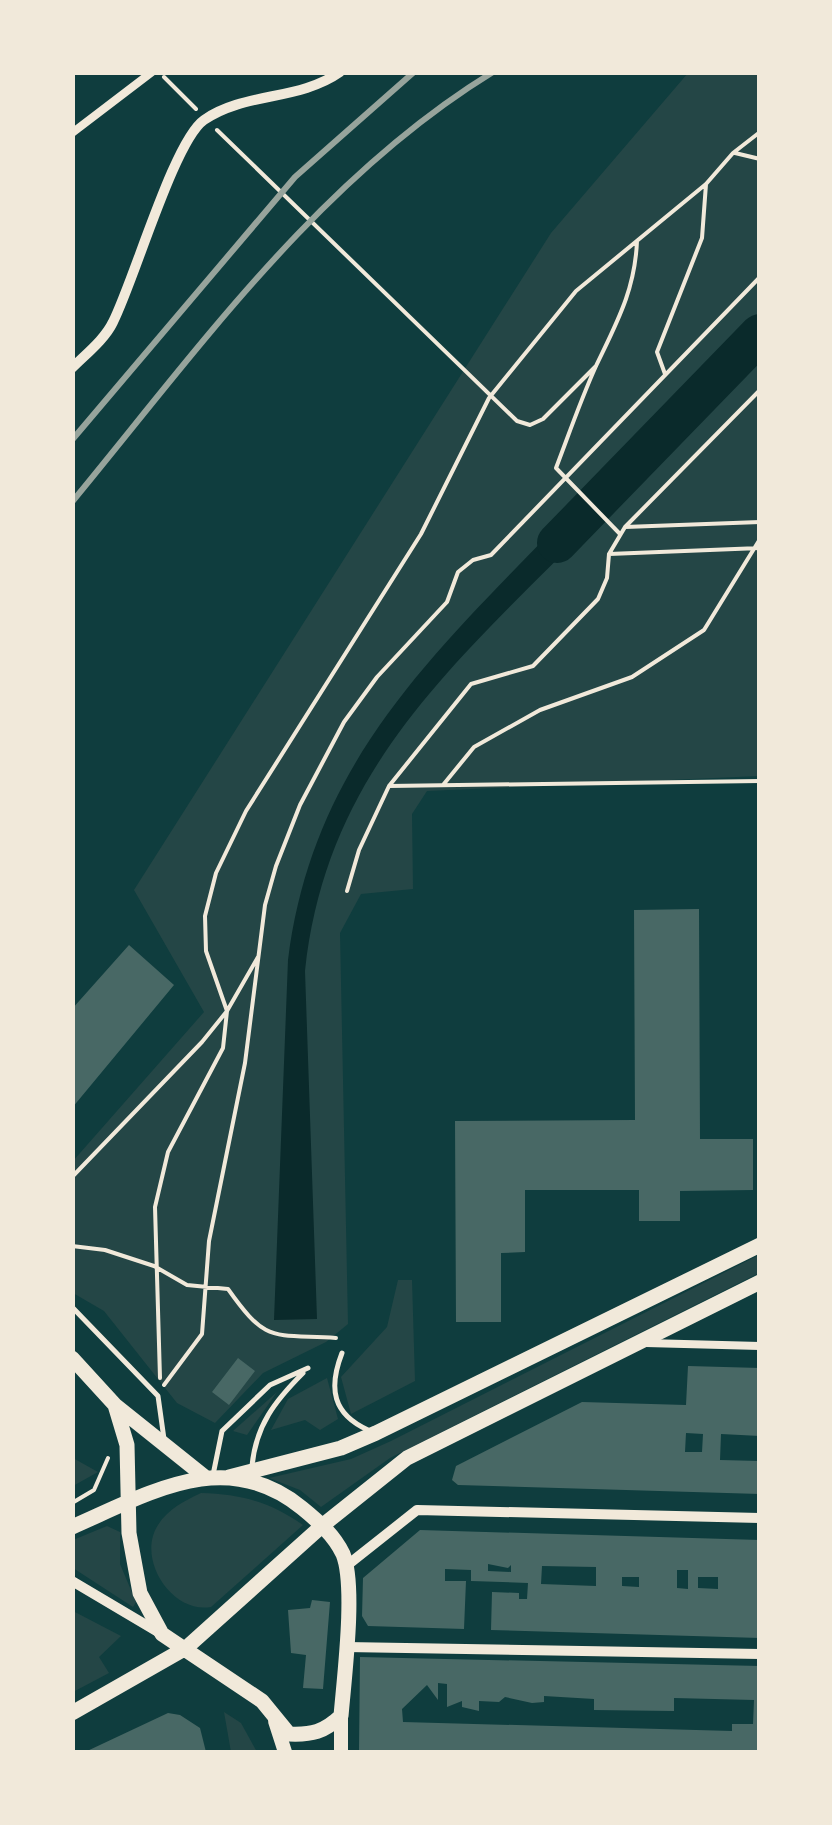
<svg xmlns="http://www.w3.org/2000/svg" width="832" height="1825" viewBox="0 0 832 1825" font-family="Roboto,sans-serif">
<rect width="100%" height="100%" fill="#0f3d3e"/>
<path fill="#244646" d="M688,73h71v703l-332,15 -15,23 1,75 -52,5 -21,39 8,391 -22,18 -63,31 -48,50 -38,-20 -73,-92 -31,-18v-132l131,-149 -70,-122 417,-657z
M759,1255v18l-369,185 -69,49 -21,-17 -31,-12 82,-19 40,-18z
M398,1280h14l3,101 -64,33 -10,-37 46,-50z
M327,1378l11,41 -18,11 -15,-10 -34,10 17,-31z
M277,1392l-30,43 -14,-4z
M73,1458l25,14 -25,14z
M201,1493c40,1 69,9 102,32l-92,82c-39,7 -75,-48 -53,-82 10,-16 26,-24 43,-32z
M107,1526l13,6v32l16,38 -3,5 -60,-39v-28z
M73,1611l48,25 -22,21 10,16 -36,19z
M224,1712l17,11 16,29h-26z"/>
<path fill="#0a2a2b" d="M581,501l17,17c-136,140 -271,246 -293,453l12,348 -43,1 14,-360c26,-207 157,-316 293,-459z"/>
<g fill="none" stroke-linecap="round" stroke-linejoin="round">
<path stroke="#0a2a2b" stroke-width="40" d="M557,543l203,-209"/>
</g>
<path fill="#486865" fill-rule="evenodd" d="M699,909l1,230h53v51l-73,1v30h-41v-31h-114v62l-24,1v69h-45l-1,-201 180,-1 -1,-210z
M129,945l45,40 -102,123v-99z
M238,1358l17,13 -26,34 -17,-13z
M688,1366l72,2v68l-39,-2 -1,26 40,1v33l-302,-9 -6,-5 4,-14 126,-64 104,3zM686,1433l17,1 -1,18h-17z
M420,1530l340,10v98l-269,-8 1,-38 27,1v6h8l1,-16 -57,-2v-11l-26,-1v12h21l-2,48 -96,-3 -6,-10 1,-38zM488,1564l20,4 3,-3v7l-23,-1zM542,1566l54,1v19l-55,-2zM677,1570h11v19l-11,-1zM622,1577h17v10l-17,-1zM698,1577h20v12l-20,-1z
M312,1600l18,2 -7,87 -20,-1 3,-33 -15,-2 -3,-43 22,-2z
M360,1657l400,9v86h-401zM438,1683l9,1v23l15,-6v6l17,4v-10l20,1 6,-5 27,6 12,-1v-6l50,3v11l80,1v-13l80,2 -1,24h-21v7l-329,-9 -1,-13 25,-24 11,15z
M168,1713l12,2 20,13 6,24h-121z"/>
<g fill="none" stroke-linecap="round" stroke-linejoin="round">
<path stroke="#f1e9da" stroke-width="4" d="M164,77l32,32
M217,130l300,291 13,4 13,-6 53,-53
M735,153l25,6
M665,374l-8,-22 45,-114 4,-54
M760,390l-135,137 -16,27 151,-6
M625,527l135,-5
M620,534l-64,-66c13,-34 25,-69 40,-102 21,-44 39,-76 41,-125
M443,785l31,-38 66,-37 92,-33 72,-47 56,-91
M389,786l371,-5
M347,891l12,-41 30,-64 82,-102 62,-18 65,-67 9,-21 2,-24
M72,1177l130,-135 25,-31 31,-54
M72,1246l33,4 49,16 33,19 41,4c39,55 43,45 108,49
M160,1378l-5,-171 13,-55 55,-104 4,-37 -21,-60 -1,-35 11,-43 30,-62 175,-277 68,-136 87,-107 130,-107 27,-31 27,-21
M164,1385l38,-51 7,-93 36,-178 20,-158 11,-39 24,-61 44,-83 33,-45 70,-75 11,-30 15,-12 18,-5 269,-278
M72,1503l22,-13 14,-32"/>
<path stroke="#f1e9da" stroke-width="5" d="M72,1307l86,89 6,43
M342,1353c-14,36 -9,61 26,77
M252,1466c4,-41 23,-65 51,-93
M213,1475l9,-44 48,-46 38,-17"/>
<path stroke="#f1e9da" stroke-width="8" d="M72,133l80,-61
M646,1343l114,3"/>
<path stroke="#f1e9da" stroke-width="10" d="M72,368c14,-14 33,-29 41,-46 21,-41 61,-181 91,-202 40,-28 95,-19 136,-48
M345,1567l72,-57 343,8
M72,1581l86,51
M346,1647l414,7"/>
<path stroke="#f1e9da" stroke-width="14" d="M275,1721l10,31
M341,1752v-36"/>
<path stroke="#f1e9da" stroke-width="15" d="M72,1358l43,47 90,72
M229,1477l112,-29 35,-15 384,-188
M72,1527c78,-34 154,-81 230,-19 16,13 32,27 41,46 13,32 1,125 -2,162 -17,16 -29,19 -52,18l-27,-33 -100,-67 -22,-41 -11,-60 -2,-88 -12,-40
M72,1713l114,-65 137,-123 84,-67 353,-176"/>
<path stroke="#97a49c" stroke-width="6" d="M72,440l223,-263 119,-105
M72,502c127,-154 248,-324 421,-430"/>
</g>
<rect width="832" height="1825" fill="none" stroke="#f1e9da" stroke-width="150"/>
</svg>
